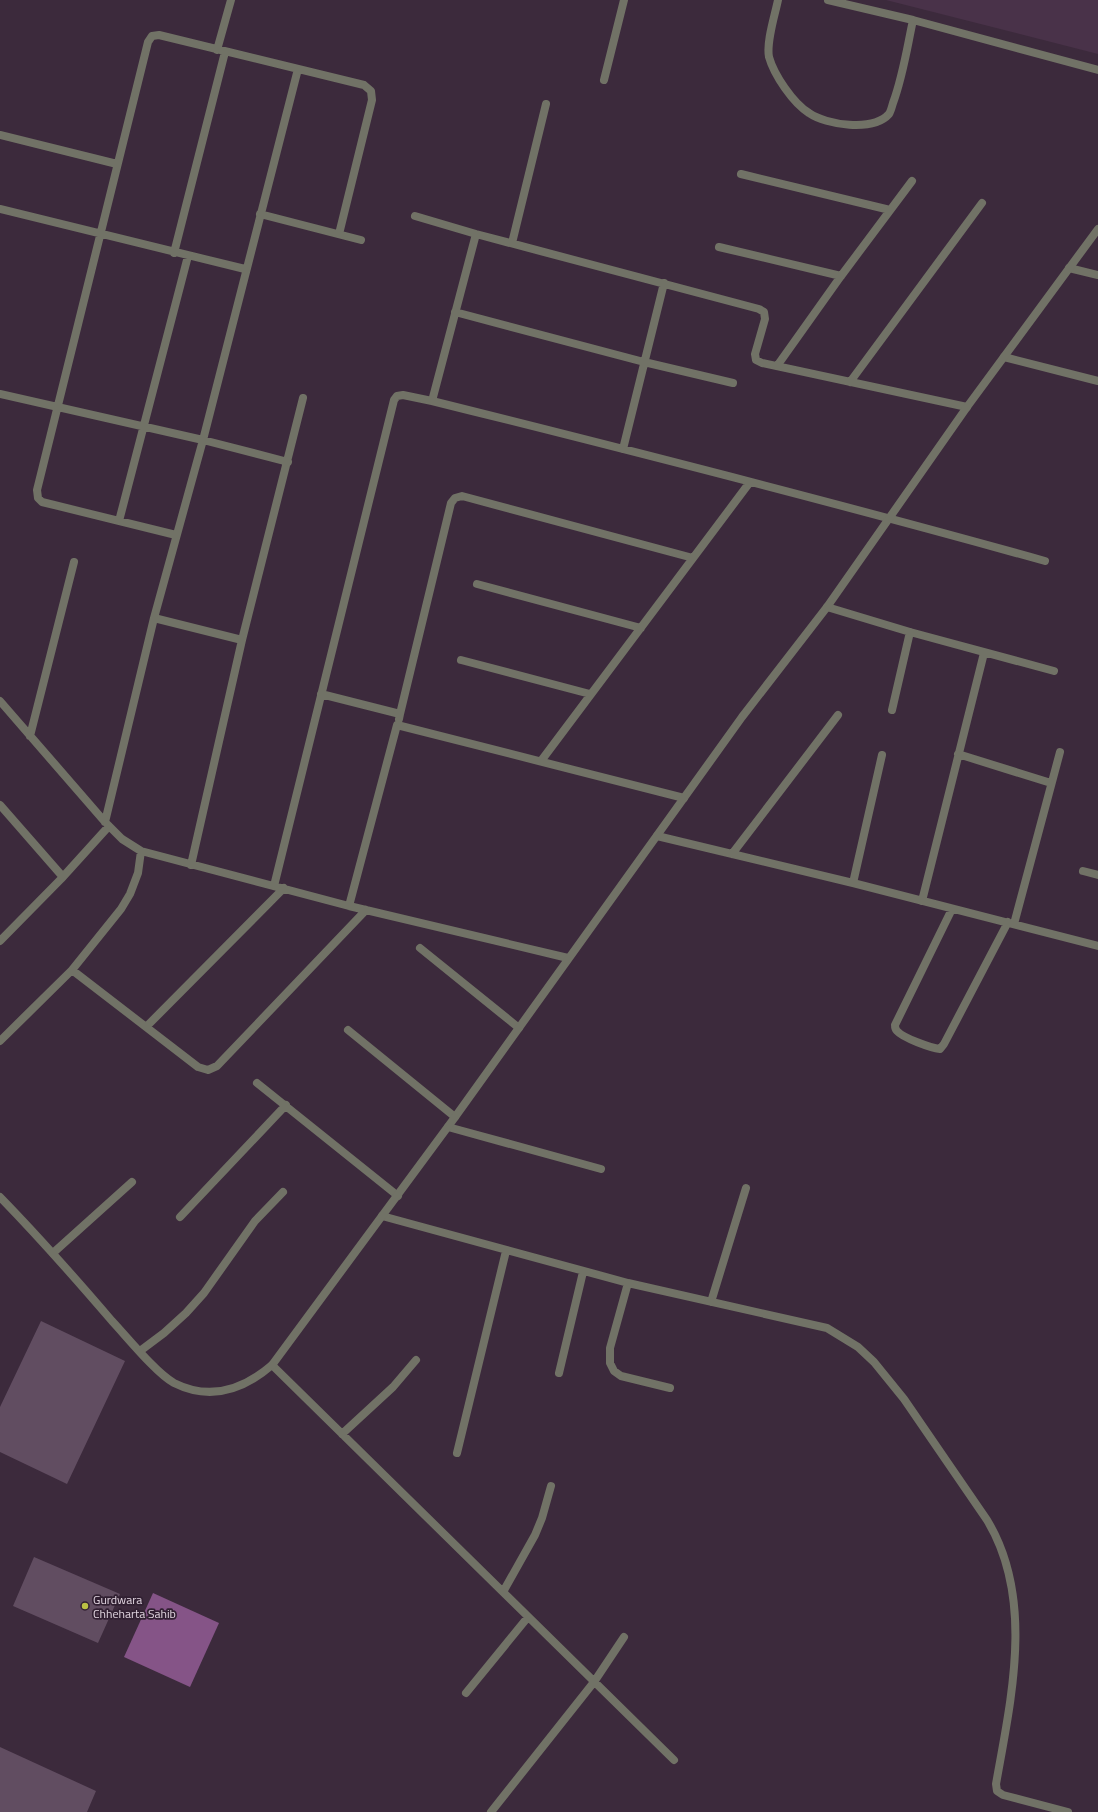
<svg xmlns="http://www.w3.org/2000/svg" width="1098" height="1812" viewBox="0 0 1098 1812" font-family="'Titillium Web',sans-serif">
<rect width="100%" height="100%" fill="#3c2a3c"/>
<path fill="#493249" d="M886,0h212v54z"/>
<path fill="#855487" d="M153,1593l66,30 -29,64 -66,-30z"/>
<path fill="#614d61" d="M41,1321l84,40 -58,123 -67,-32v-45z
M34,1557l86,37 -22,49 -85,-37z
M0,1747l96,44 -9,21h-87z"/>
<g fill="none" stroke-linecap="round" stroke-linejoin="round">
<path stroke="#717266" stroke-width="8" d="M778,0c-3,15 -12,42 -9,57 5,18 24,46 40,56 17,12 64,19 80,1 2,-3 3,-8 4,-11 10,-27 14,-55 20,-83
M828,0l85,20 185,50
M217,50l14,-50
M604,80l20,-80
M0,135l117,29
M741,174l149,36
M0,209l245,60
M260,214l101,26
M415,216l61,18 283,75 5,3 1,7 -10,35 1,6 6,3 205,44
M512,243l34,-139
M719,247l122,29
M174,253l51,-201
M1069,268l29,7
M455,312l189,50 89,21
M1004,357l94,24
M777,366l64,-90 71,-95
M850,382l132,-179
M0,394l203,46 85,22
M432,401l44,-167
M623,449l41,-166
M119,521l69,-265
M176,535l-134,-33 -4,-4 -1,-8 111,-448 4,-6 7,-1 205,50 7,6 1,9 -33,134
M477,584l164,44
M827,607l83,25 144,39
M154,618l88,22
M461,660l129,34
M321,694l79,20 -1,5
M0,701l105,121 17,17 19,12 208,55 219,52
M892,710l18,-78
M400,714l51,-211 4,-5 7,-2 231,62
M30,736l44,-174
M958,754l93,29
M541,761l209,-279
M0,805l63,72
M105,822l49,-204 49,-178 95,-371
M657,836l196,47 245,63
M732,854l106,-139
M191,865l51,-225 61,-242
M1083,871l15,4
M853,883l29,-128
M274,886l120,-486 3,-4 6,-1 29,6c205,51 409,103 613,160
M922,901l62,-248
M349,906l48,-181 287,73
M952,909l-57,116c0,2 1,5 2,6 6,7 34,17 43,18l4,-5 64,-122
M1014,924l46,-172
M0,941l61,-62 48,-53
M420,948l99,80
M72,970l126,97 10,3 9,-4 149,-156
M147,1026l137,-138
M348,1030l107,87
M0,1041l72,-71 49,-61 9,-15 8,-21 3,-22
M257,1083l141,113
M448,1127l153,42
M382,1216l246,67 199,45 31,19 16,15 30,37 83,121c48,79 24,179 9,264l1,7 6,4 65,17
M180,1217l106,-112
M53,1253l79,-71
M628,1283l-18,65v15l4,8 7,5 49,12
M711,1302l35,-114
M140,1351l24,-18 22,-20 18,-20 51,-72 28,-29
M272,1365l402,395
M559,1373l24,-101
M342,1434l51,-47 23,-27
M457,1453l49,-202
M503,1592l32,-57 7,-17 9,-32
M466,1693l62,-76
M491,1812l103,-130 30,-45"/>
<path stroke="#717266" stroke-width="8" d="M0,1197c39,40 76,82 112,124 15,16 44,52 62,62 36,18 69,7 98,-18l183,-248 287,-400 85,-110 140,-200 131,-178"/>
</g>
<circle fill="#bbc044" stroke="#312032" stroke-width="1.5" cx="85" cy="1606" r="4"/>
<g text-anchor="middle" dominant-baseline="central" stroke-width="3.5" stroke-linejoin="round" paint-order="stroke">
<g font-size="12" fill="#e1d5e0" stroke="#312032" text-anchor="start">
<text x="93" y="1599">Gurdwara<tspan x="93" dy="14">Chheharta Sahib</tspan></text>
</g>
</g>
</svg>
